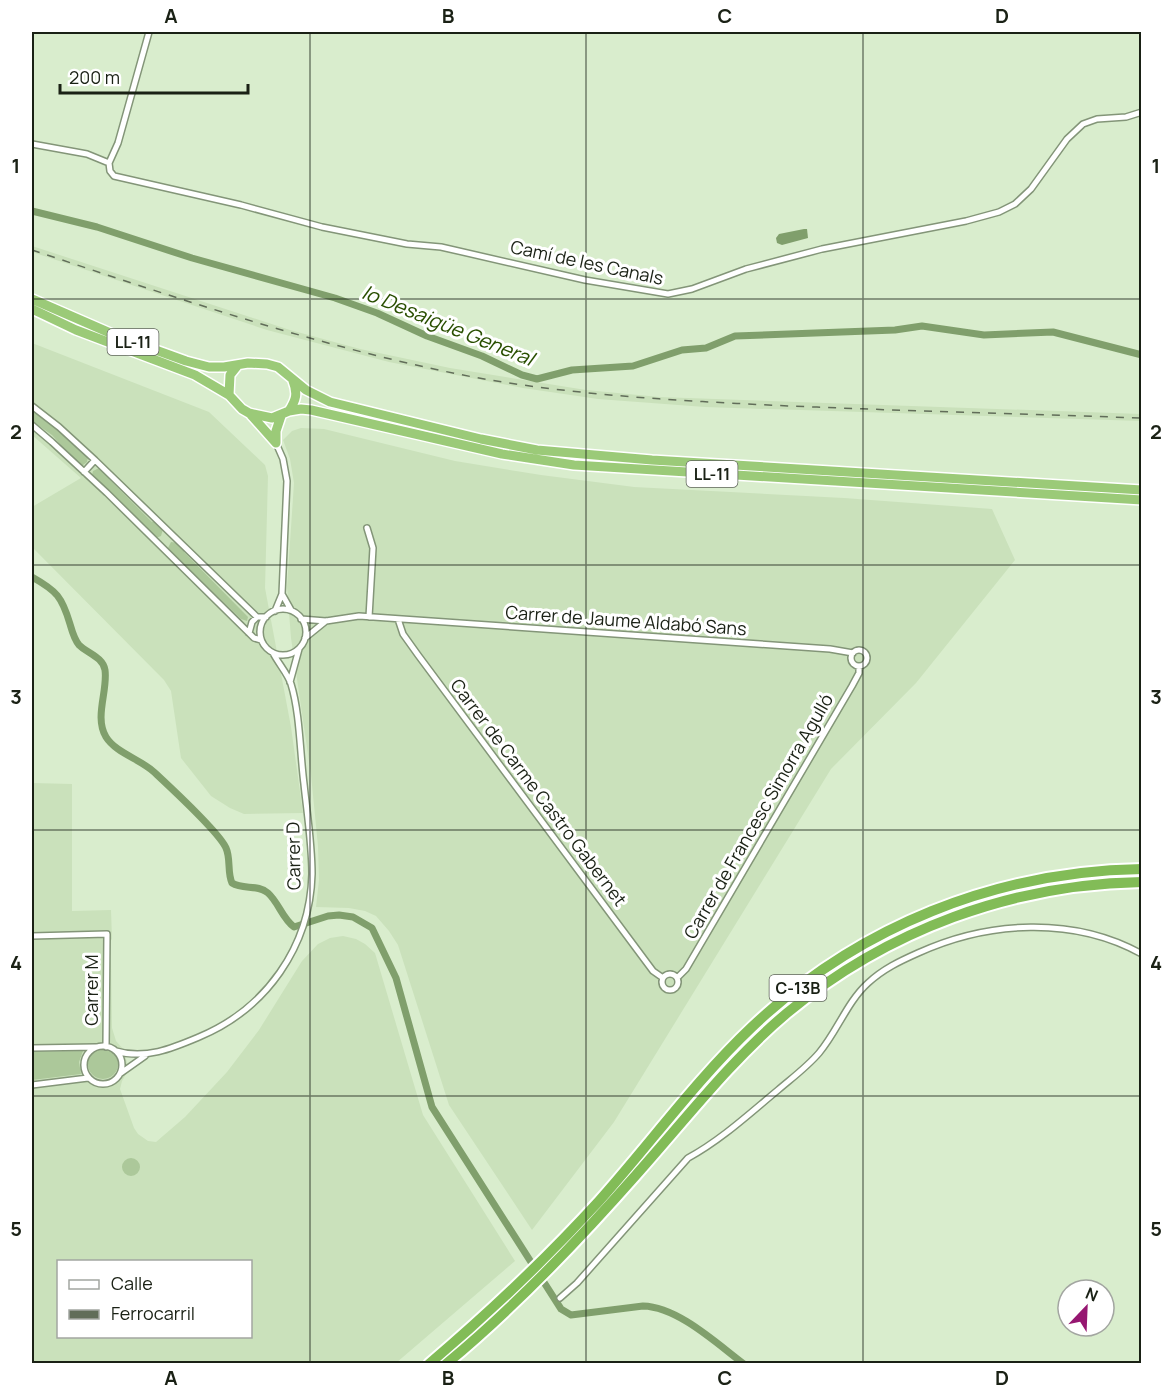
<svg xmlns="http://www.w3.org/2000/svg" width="1173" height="1395" viewBox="0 0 1173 1395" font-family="Manrope,sans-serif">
<rect width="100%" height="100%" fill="#d9edcd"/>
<path fill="#cae1bb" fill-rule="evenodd" d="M32,246l258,84 70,19 90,19 136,22 73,7 482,17v7l-436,-14 -107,-8 -75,-11 -134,-26 -122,-32 -235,-78z
M32,343l177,69 56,53 3,11 -3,112 26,139 12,86 -59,1 -14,-6 -19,-12 -30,-38 -10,-67 -7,-11 -132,-133v-40l49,-29 -49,-43z
M301,428l23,1 131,32 86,14 93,12 210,11 148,11 23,51 -99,123 -85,86 -217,353 -82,108 -83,-125 -51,-160 -9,-14 -13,-15 -11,-5 -16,-3 -33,-1 3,-27 -1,-34 -7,-71 -20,-137 -4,-51 7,-104 -4,-24 -7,-19 9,-9z
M32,783l40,1v127l39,-1 1,29 -5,6 4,18 1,65 4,13 7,8 6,20 -7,12 -2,8 14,39 4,6 10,7 8,1 29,-25 42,-45 32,-42 43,-69 16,-17 12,-6 13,-2 13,3 9,5 10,9 48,162 92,146 -119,102 -364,1zM58,1262h192v74h-192z"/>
<path fill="#acc89a" d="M32,411l21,14 24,23 2,-1 9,10 -1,5 -4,3 -5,-1 -26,-29 -20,-14z
M99,468l11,9 -1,2 43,43 3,-2 8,9 -2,7 -5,2 -11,-8 2,-3 -44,-42 -2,1 -9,-11 1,-4z
M171,542l7,1 7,7 -1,2 64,65 -1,4 -6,-2 -63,-61 -2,1 -9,-9z
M88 1064a15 15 0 1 1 30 0a15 15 0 1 1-30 0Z
M83,1051l-4,11 2,12 -49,6v-28z
M122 1167a9 9 0 1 1 18 0a9 9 0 1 1-18 0Z"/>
<path fill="#809f6c" d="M804,229h3l1,9 -26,7 -5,-2 -1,-5 3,-4z"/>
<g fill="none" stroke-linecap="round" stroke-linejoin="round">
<path stroke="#809f6c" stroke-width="7" d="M32,211l65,16 95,31 143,40 42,15 50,23 55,20 40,19 15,4 35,-9 61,-4 49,-16 24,-2 29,-12 160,-6 27,-4 62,9 69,-3 89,23
M32,577c25,14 30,20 38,47 2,7 4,15 9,21 8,8 24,12 26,25 3,21 -11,47 1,67 10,16 34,22 48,35 15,14 65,60 72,76 5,11 1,24 6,35 11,7 26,1 36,10 11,10 14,25 26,34l34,-11 11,-1 14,2 19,11 24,50 36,129 129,202 10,6 72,-9c35,1 73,37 101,58"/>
<defs>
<path id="minor" d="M32,144l55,10 22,9
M109,163l1,8 4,5 127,29 81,22 85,17 34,3 144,33 83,14 24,-5 54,-20 76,-20 144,-28 33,-9 16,-8 16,-15 36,-50 16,-15 14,-5 29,-2 16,-5
M109,163l9,-20 31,-111
M32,406l27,21 36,33 162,157h9
M32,425l20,17 55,51 147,145 7,2
M84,472l11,-12
M367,528l6,20 -4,69
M282,594l9,16
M260 632a23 23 0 1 1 46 0a23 23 0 1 1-46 0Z
M275,611l7,-17 5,-113 -4,-22 -7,-16
M301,619l25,2 33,-5 471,33 23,4
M398,619l5,15 15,21 235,316 10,7
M249,633l3,-11 5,-5
M305,638l21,-17
M851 658a8 8 0 1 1 16 0a8 8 0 1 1-16 0Z
M290,682l9,-33
M32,936l75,-2 -1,113
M662 982a8 8 0 1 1 16 0a8 8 0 1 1-16 0Z
M677,978l9,-9 166,-283 7,-13v-7
M84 1065a19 19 0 1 1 38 0a19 19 0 1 1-38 0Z
M32,1048l64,-1
M116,1051c29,9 57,-3 83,-14 67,-28 111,-90 113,-163 0,-30 -5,-61 -8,-90 -4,-31 -4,-71 -13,-100 -3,-10 -13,-21 -18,-31
M121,1073l24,-17
M32,1085l56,-7
M560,1298l17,-15 111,-125c33,-18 61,-44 90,-68 14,-12 29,-23 41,-37 18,-21 28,-51 49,-70 15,-14 32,-22 50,-30 70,-32 155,-37 224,1"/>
<path id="trunk" d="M32,299l85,37 69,25 23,6h15l24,-4 19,1 11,3 28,23 24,12 151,37 56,11 115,10 490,30
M32,309l44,21 119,45 34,20 13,14 7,4 23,5 17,-7 12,-2 10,1 191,44 72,11 568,35
M229,395l1,-20 8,-10
M289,411c7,-11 9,-17 4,-30
M251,415l25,28
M276,443v-12l5,-15"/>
<path id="motorway" d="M429,1364c60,-51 117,-105 170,-163 51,-57 97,-121 153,-174 105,-100 244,-156 390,-158
M446,1364c69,-57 131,-122 190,-189 49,-55 95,-115 151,-162 100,-83 225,-129 355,-131"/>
</defs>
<use href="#minor" stroke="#839578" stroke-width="8"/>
<use href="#trunk" stroke="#fff" stroke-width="12"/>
<use href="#motorway" stroke="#fff" stroke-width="14"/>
<use href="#minor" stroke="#fff" stroke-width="5"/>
<use href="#trunk" stroke="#9bca78" stroke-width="9"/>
<use href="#motorway" stroke="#82bc57" stroke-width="10"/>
<path stroke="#616d59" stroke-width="1.5" stroke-dasharray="8 8" stroke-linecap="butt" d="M32,250c145,48 290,98 441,127 105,19 211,24 317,29 117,5 234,8 352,12"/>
</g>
<path fill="none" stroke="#1a2115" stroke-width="1.5" stroke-opacity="0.55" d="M310,32v1332M586,32v1332M863,32v1332M32,299h1110M32,565h1110M32,830h1110M32,1096h1110"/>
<g text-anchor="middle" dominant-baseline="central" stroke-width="6" stroke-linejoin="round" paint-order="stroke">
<g fill="#fff" stroke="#5f645b" stroke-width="1.5">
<rect x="107.5" y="329" width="51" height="26" rx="4.5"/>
<rect x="686.5" y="461" width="51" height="26" rx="4.5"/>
<rect x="769.5" y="975" width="57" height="26" rx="4.5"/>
</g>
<g font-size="16" font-weight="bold" fill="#1a2115">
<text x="133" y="342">LL-11</text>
<text x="712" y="474">LL-11</text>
<text x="798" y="988">C-13B</text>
</g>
<g font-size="18" fill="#1a2115" stroke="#fff">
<text transform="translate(587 262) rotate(12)">Camí de les Canals</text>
<text transform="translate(626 620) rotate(4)">Carrer de Jaume Aldabó Sans</text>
<text transform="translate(539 792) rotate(53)">Carrer de Carme Castro Gabernet</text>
<text transform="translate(758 816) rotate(-60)">Carrer de Francesc Simorra Agulló</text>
<text transform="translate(293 856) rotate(-91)">Carrer D</text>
<text transform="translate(91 990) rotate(-90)">Carrer M</text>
</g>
<g font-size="20" font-style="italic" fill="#294f00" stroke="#fff">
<text transform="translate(448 325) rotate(22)">lo Desaigüe General</text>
</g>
</g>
<rect width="1173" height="1395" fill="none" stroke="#ffffff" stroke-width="66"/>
<rect x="57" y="1260" width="195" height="78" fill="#ffffff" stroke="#a3a6a1" stroke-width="1.5"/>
<rect x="69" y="1280" width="30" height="9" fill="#ffffff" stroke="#a3a6a1" stroke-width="1.5"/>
<text x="111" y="1290" font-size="18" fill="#1a2115">Calle</text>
<rect x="69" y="1310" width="30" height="9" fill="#616d59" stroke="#a3a6a1" stroke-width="1.5"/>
<text x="111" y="1320" font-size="18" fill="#1a2115">Ferrocarril</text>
<g transform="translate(1086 1308) rotate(23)"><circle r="28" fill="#ffffff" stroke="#a3a6a1" stroke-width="1.5"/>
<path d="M0-4.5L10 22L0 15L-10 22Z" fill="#961771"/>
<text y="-9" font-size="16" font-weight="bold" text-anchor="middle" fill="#1a2115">N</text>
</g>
<path d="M60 84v9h188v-9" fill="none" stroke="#1a2115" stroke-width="3"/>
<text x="69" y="84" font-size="18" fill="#1a2115" stroke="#ffffff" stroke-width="4.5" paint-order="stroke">200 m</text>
<rect x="33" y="33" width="1107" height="1329" fill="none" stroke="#1a2115" stroke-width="2"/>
<g font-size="20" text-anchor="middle" font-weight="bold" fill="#1a2115">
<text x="171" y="23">A</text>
<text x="448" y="23">B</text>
<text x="725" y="23">C</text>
<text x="1002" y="23">D</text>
<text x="16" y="173">1</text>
<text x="1156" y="173">1</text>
<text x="16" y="439">2</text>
<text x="1156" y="439">2</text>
<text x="16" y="704">3</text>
<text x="1156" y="704">3</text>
<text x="16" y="970">4</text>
<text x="1156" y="970">4</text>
<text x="16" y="1236">5</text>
<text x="1156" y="1236">5</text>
<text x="171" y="1385">A</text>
<text x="448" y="1385">B</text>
<text x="725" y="1385">C</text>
<text x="1002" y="1385">D</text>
</g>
</svg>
